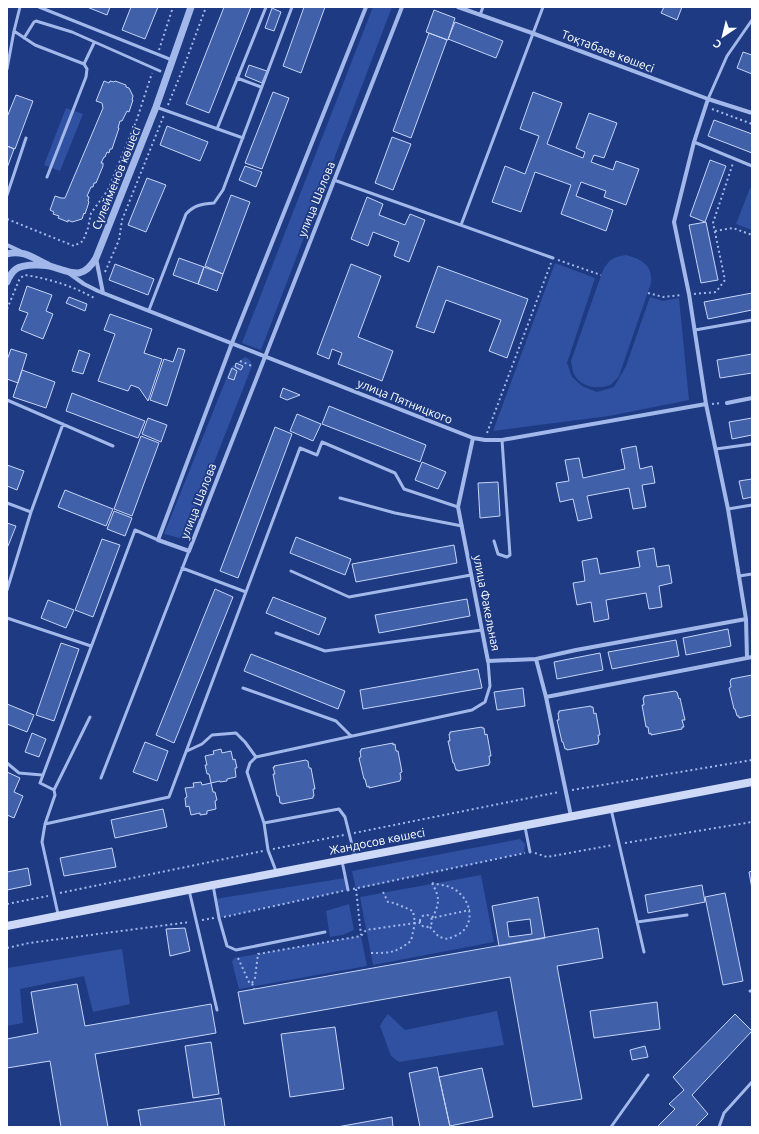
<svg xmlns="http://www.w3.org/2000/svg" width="759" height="1134" viewBox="0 0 759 1134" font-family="Ubuntu,sans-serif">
<rect width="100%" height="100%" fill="#1d3a82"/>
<path fill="#3051a1" d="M373,7h19l-131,343 -19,-7z
M66,108l17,6 -23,57 -16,-6z
M750,188l2,1v41l-16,-6z
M626,255c11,3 25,8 25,22 1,4 -1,9 -2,12l-30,87c-3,3 -6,7 -9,9 -12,5 -28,2 -35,-9 -3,-5 -3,-10 -4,-15l32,-91c7,-11 10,-13 23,-15z
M555,263l40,15 -28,85 5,14 10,9 15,6 17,-5 12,-21 24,-69 13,4 16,-3 10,102 -80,16 -116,15z
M245,357l5,3 2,6 -68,173 -20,-5 67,-167z
M520,839l5,5 -1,9 -168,36 -4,-18z
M481,875l13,67 -121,23 -13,-68z
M345,878l3,12 -129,28 -4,-19z
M349,904l5,26 -12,5 -12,2 -4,-26z
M361,936l6,30 -128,23 -7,-27 2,-4z
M122,949l8,55 -37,8 -9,-36 -64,13 3,34 -16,3v-58z
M497,1011l7,34 -105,17 -8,-6 -11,-30 4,-7 4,-5 17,16z"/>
<path fill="#4160aa" stroke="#c6d5f7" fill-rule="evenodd" d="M87,7h23l-3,8z
M131,7h27l-13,32 -23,-9z
M224,7h27l-42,106 -23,-9z
M304,7h21l-24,66 -18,-7z
M664,7h18l-5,13 -16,-7z
M272,8l9,4 -7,19 -9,-3z
M434,10l21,8 -7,22 -22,-8z
M455,22l48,19 -7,17 -48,-19z
M429,33l18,7 -36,98 -18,-7z
M743,52l9,3v19l-15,-6z
M249,65l18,6 -5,12 -17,-7z
M104,81l5,2 1,-2 4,1 1,-1 11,4v2l3,1 4,8 -1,4h1l-4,12 -2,-1 -5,10h-2l-2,7h1l-7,21h-2l-1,4 -2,-1 -2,5h-1l-3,6h2v3l-7,17h-2l-1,4h-2l-4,9 2,1 -1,4 1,1 -4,12 -1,-1 -2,6 -10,3 -4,-2v2l-10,-4 1,-2 -6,-2 1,-2 -4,-2 5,-14 6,2h4l38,-90 -1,-5 -6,-2z
M273,92l16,6 -27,71 -17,-6z
M533,92l29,11 -15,41 36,14 2,-6 -9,-4 13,-35 28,10 -13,35 -10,-3 -3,7 22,8 3,-9 23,8 -13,36 -22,-8 2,-6 -25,-9 -5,14 37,14 -7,21 -45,-17 10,-29 -36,-13 -14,40 -29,-10 13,-36 20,8 14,-38 -19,-7z
M16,95l17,6 -18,48 -8,-3v-29z
M714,120l38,14v19l-44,-17z
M167,126l41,16 -8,19 -40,-16z
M392,137l19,7 -18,46 -18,-7z
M7,146l7,3 -7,19z
M710,160l16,6 -21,56 -15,-6z
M245,166l17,6 -6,15 -17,-7z
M147,178l19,7 -20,47 -18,-7z
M231,195l19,7 -27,72 -18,-8z
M367,197l16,7 -4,11 26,10 5,-11 15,6 -16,42 -15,-6 5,-14 -26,-10 -5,14 -17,-7z
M706,222l12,58 -17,3 -12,-58z
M179,258l25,9 -6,17 -25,-9z
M115,264l39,15 -6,16 -39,-15z
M351,264l30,12 -23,61 35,14 -11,30 -44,-17 4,-11 -10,-4 -3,10 -12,-5z
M438,266l90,33 -21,59 -18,-7 12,-31 -55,-20 -12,33 -18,-6z
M204,267l19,7 -6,17 -19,-7z
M27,286l25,9 -6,16 7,3 -10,25 -22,-9 7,-17 -9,-3z
M752,293v17l-44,9 -4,-17z
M69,297l18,7 -2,7 -19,-8z
M110,314l42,15 -8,24 18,6 -14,42 -9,-13 -8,-3 -3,6 -30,-10 17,-47 -11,-4z
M178,348l7,2 -18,56 -17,-6 14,-41 9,3z
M11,349l16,5 -9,29 -11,-4v-19z
M79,350l11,4 -7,20 -11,-3z
M752,354v19l-32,5 -3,-18z
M236,363l7,3 -2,4 -6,-3z
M232,368l5,3 -3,9 -6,-2z
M22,370l33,12 -9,26 -33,-11z
M283,388l17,7 -13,5 -7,-3z
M72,393l73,28 -7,17 -72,-27z
M329,406l97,39 -6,17 -98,-38z
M297,414l24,10 -8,17 -23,-10z
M148,418l19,7 -6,17 -19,-8z
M752,418v17l-20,4 -3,-17z
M275,427l17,7 -54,144 -18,-7z
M141,436l18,7 -27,73 -18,-7z
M636,446l4,23 12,-3 3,17 -13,2 4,22 -13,2 -4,-21 -42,8 5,22 -14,3 -5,-22 -13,3 -4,-19 13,-2 -4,-21 14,-2 4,20 42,-9 -4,-20z
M422,462l24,10 -8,17 -23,-9z
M7,465l17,6 -7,19 -10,-4z
M752,479v18l-9,2 -4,-18z
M498,482l2,34 -20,2 -2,-35z
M65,490l48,19 -7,17 -48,-19z
M114,511l18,7 -7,18 -18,-7z
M7,523l9,3 -8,20 -1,-1z
M296,537l55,22 -6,16 -55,-22z
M102,539l18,6 -27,72 -18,-7z
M454,545l3,18 -101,19 -4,-18z
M654,548l3,19 12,-2 3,18 -13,3 3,21 -13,2 -3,-16 -40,7 3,19 -15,3 -3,-20 -14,3 -4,-22 12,-2 -3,-20 15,-3 3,16 40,-7 -3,-16z
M215,589l18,8 -59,146 -18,-8z
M273,597l53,21 -7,17 -53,-22z
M467,599l3,17 -91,17 -4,-18z
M48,600l26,10 -8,18 -25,-10z
M728,629l3,17 -45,9 -3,-17z
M676,640l3,16 -67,13 -4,-17z
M61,643l18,6 -25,72 -18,-6z
M600,653l3,17 -46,9 -3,-17z
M251,654l94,37 -7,18 -94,-38z
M478,669l4,19 -119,21 -3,-19z
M752,675v40l-13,3v-2h-2l-2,-7h-1l-5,-21 2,-1 -1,-6 1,-1v-1z
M523,688l2,18 -28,4 -3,-18z
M675,691l1,1h1l2,7 1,-1 5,22h-3l2,7h-2v2l-31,6v-2l-2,1 -1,-7h-2l-4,-22h2l-1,-7h1v-2z
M7,704l27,11 -7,17 -20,-8z
M591,706v1h2l1,7 2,-1 4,22h-2l1,7h-1v2l-31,6v-1h-2l-2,-7h-1l-5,-22h2l-1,-7h1v-2z
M482,727v1h2l1,7 2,-1 4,22h-2l1,7h-1v2l-31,6v-1h-2l-2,-7h-1l-5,-22h2l-1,-7h1v-2z
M32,733l14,6 -7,18 -14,-5z
M145,742l23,9 -11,30 -24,-9z
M393,743v2l2,-1 1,7h2l4,21 -2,1 1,6 -1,1v1l-31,7v-2l-2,1 -2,-8h-1l-5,-21 2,-1 -1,-6h1v-2z
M221,749l1,4 9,-2 2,9 2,-1 2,9h-2l1,9 -9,2v2l-7,1v-1l-9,2 -2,-9h-2l-2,-9h2l-2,-9 9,-2 -1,-3z
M306,760l1,1h1l1,7h2l4,21h-2l1,7h-1v2l-31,6v-1h-2l-1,-7h-2l-4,-22h2l-2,-7h2l-1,-1z
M7,772l13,6 -6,14 9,4 -9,22 -7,-3z
M201,782l1,3 9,-2 2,9h2l2,8 -2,1 1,8 -9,2v3l-7,1v-2l-9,2 -2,-9 -3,1 -1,-9 2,-1 -2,-9 9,-1 -1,-4z
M163,809l4,18 -52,11 -4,-18z
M112,848l4,19 -52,9 -4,-18z
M28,868l3,17 -24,5v-18z
M752,871v18l-3,-17z
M702,885l3,17 -57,11 -3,-18z
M725,893l18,88 -20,4 -18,-88z
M538,897l7,41 -46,8 -7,-40zM530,919l2,15 -23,3 -2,-15z
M185,928l5,23 -20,5 -4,-27z
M598,928l5,30 -46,8 25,133 -49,8 -23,-130 -266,47 -6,-32z
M77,984l8,42 126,-22 5,29 -121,21 13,73h-47l-11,-66 -43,7v-29l31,-6 -7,-41z
M657,1002l3,27 -66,9 -4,-27z
M735,1014l17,17 -60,64 16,19 -13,13h-38l18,-18 -6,-5 15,-14 -11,-13z
M335,1027l9,62 -54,8 -9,-63z
M211,1042l8,52 -26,4 -8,-52z
M645,1046l3,11 -16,3 -2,-10z
M437,1067l13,60h-30l-11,-54z
M482,1068l11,49 -43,9 -11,-49z
M221,1098l4,29h-84l-3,-17z
M392,1117l1,10h-56z"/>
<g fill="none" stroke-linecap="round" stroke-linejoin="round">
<path stroke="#a2b8ea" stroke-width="2" stroke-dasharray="2 3" stroke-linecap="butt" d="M159,50l14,-43
M168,105l18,-44 20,-54
M712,109l40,15
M7,219l67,27 9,-5 5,-13 3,-15 17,-23 29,-71 15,-46
M715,231l18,-3 19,7
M558,260l43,15
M105,272l14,-32 3,-20 42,-105
M648,293l15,4 19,-2
M694,294l22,-2 9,-12 -12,-57 20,-60
M7,309l13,-31 5,-3c25,4 48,11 69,23
M240,361l12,5
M712,404l9,-1
M487,433l64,-170
M572,790l180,-30
M354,833l205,-41
M625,843l127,-21
M273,849l71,-14
M535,853l12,4 66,-12
M432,883c8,15 8,20 0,35l38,-8
M353,889l172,-36
M356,889l5,46
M60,893l203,-42
M7,904l41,-8
M420 921a6 6 0 1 1 12 0a6 6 0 1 1-12 0Z
M224,917l119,-26
M202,920l12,-2
M430,927l9,10 9,2c4,-2 10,-4 14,-7 14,-13 7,-34 -8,-43 -6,-4 -15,-4 -22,-6
M7,948l22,-5 161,-21
M371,953c20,0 24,0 40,-12l4,-18h5
M238,958l11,24 3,1 2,6
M252,983l3,-5 3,-24 103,-18 5,-6 49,-7 -2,-12 -19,-8 -6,-1 -5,-10"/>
<path stroke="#a2b8ea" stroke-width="3" d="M39,7l133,53
M480,15l3,-8
M14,31l21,14 49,19 3,5 -1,8 -39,100
M24,38l10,-16 2,-1 36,11 88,39
M84,64l10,-21
M7,69l7,-38 6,-24
M237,78l24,9
M708,99l19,-43 25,-36
M156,107l87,31
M217,129l49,-122
M694,142l58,24
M334,180l219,78
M7,195l19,-57
M461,225l82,-218
M149,310l37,-96c8,-9 16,-10 28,-11l9,-13 69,-183
M695,330l57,-10
M7,400l106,46
M716,449l36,-5
M340,498l55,15 67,13
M7,503l24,9
M728,509l24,-4
M494,541l4,13 9,3 3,-2 -8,-115
M182,568l64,24
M291,571l58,26 122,-22
M739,576l13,-2
M7,590l24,-78 32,-88
M7,618l84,28
M276,633l49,18 157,-21
M243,688l93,33 15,15
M187,751l15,-7 10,-9 24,-2 9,9 11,15
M7,763l12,10 23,2
M101,778l88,-227
M54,790l36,-73
M611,809l33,143
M264,823l75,-14 6,8 10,40
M45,824l124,-27 131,-349 17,7 5,-13 73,31 9,16 54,18
M525,827l5,25
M342,861l6,29
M276,871l-8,-21 -4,-27 -17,-51 3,-9 6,-6 216,-47 13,-8 5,-16 -2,-25
M213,885l6,33 8,28 9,4 89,-18
M189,890l28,120
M58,914l-16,-72 3,-18 10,-29 -1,-5 -14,-7 95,-253 23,10
M637,922l50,-7
M750,991h2
M611,1127l37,-52
M719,1127l5,-14 28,-31"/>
<path stroke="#a2b8ea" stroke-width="4" d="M366,7l-134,336 -74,197 31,11 213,-544
M458,7l74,26 176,66 44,14
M708,99l-14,43 -20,80 15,72 17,110 22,105 18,110 1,39
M7,245l13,6
M96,258l7,35
M70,274l14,10 14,7 375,147 12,2h17l204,-36
M727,403l25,-5
M473,438l-15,69 30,154 48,-2 10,38 25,119
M536,659l40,-9 170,-31
M546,697l206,-40"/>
<path stroke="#a2b8ea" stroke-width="7" d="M7,254c15,-5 28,5 41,11
M7,282c2,-5 5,-10 9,-13 7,-5 29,-5 37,-2 20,6 30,13 43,-9l60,-151 35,-100"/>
<path stroke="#cdd9f7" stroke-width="8" d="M7,926l206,-41 539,-103"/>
</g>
<g text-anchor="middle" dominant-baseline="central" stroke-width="3.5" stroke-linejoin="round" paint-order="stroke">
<g font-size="12" fill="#fff" stroke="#1d3a82">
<text transform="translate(608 51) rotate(21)">Тоқтабаев көшесі</text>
<text transform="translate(116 178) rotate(-68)">Сүлейменов көшесі</text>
<text transform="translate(316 199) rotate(-68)">улица Шалова</text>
<text transform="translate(405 401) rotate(22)">улица Пятницкого</text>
<text transform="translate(198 501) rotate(-69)">улица Шалова</text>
<text transform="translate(487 603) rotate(79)">улица Факельная</text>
<text transform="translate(377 841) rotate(-11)">Жандосов көшесі</text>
</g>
</g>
<rect width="759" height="1134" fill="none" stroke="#ffffff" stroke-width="16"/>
<g transform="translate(723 36) rotate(215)" stroke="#1d3a82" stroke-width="3" paint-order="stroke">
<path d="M0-3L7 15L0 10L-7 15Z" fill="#ffffff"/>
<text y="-6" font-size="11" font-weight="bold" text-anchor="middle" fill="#ffffff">С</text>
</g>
</svg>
